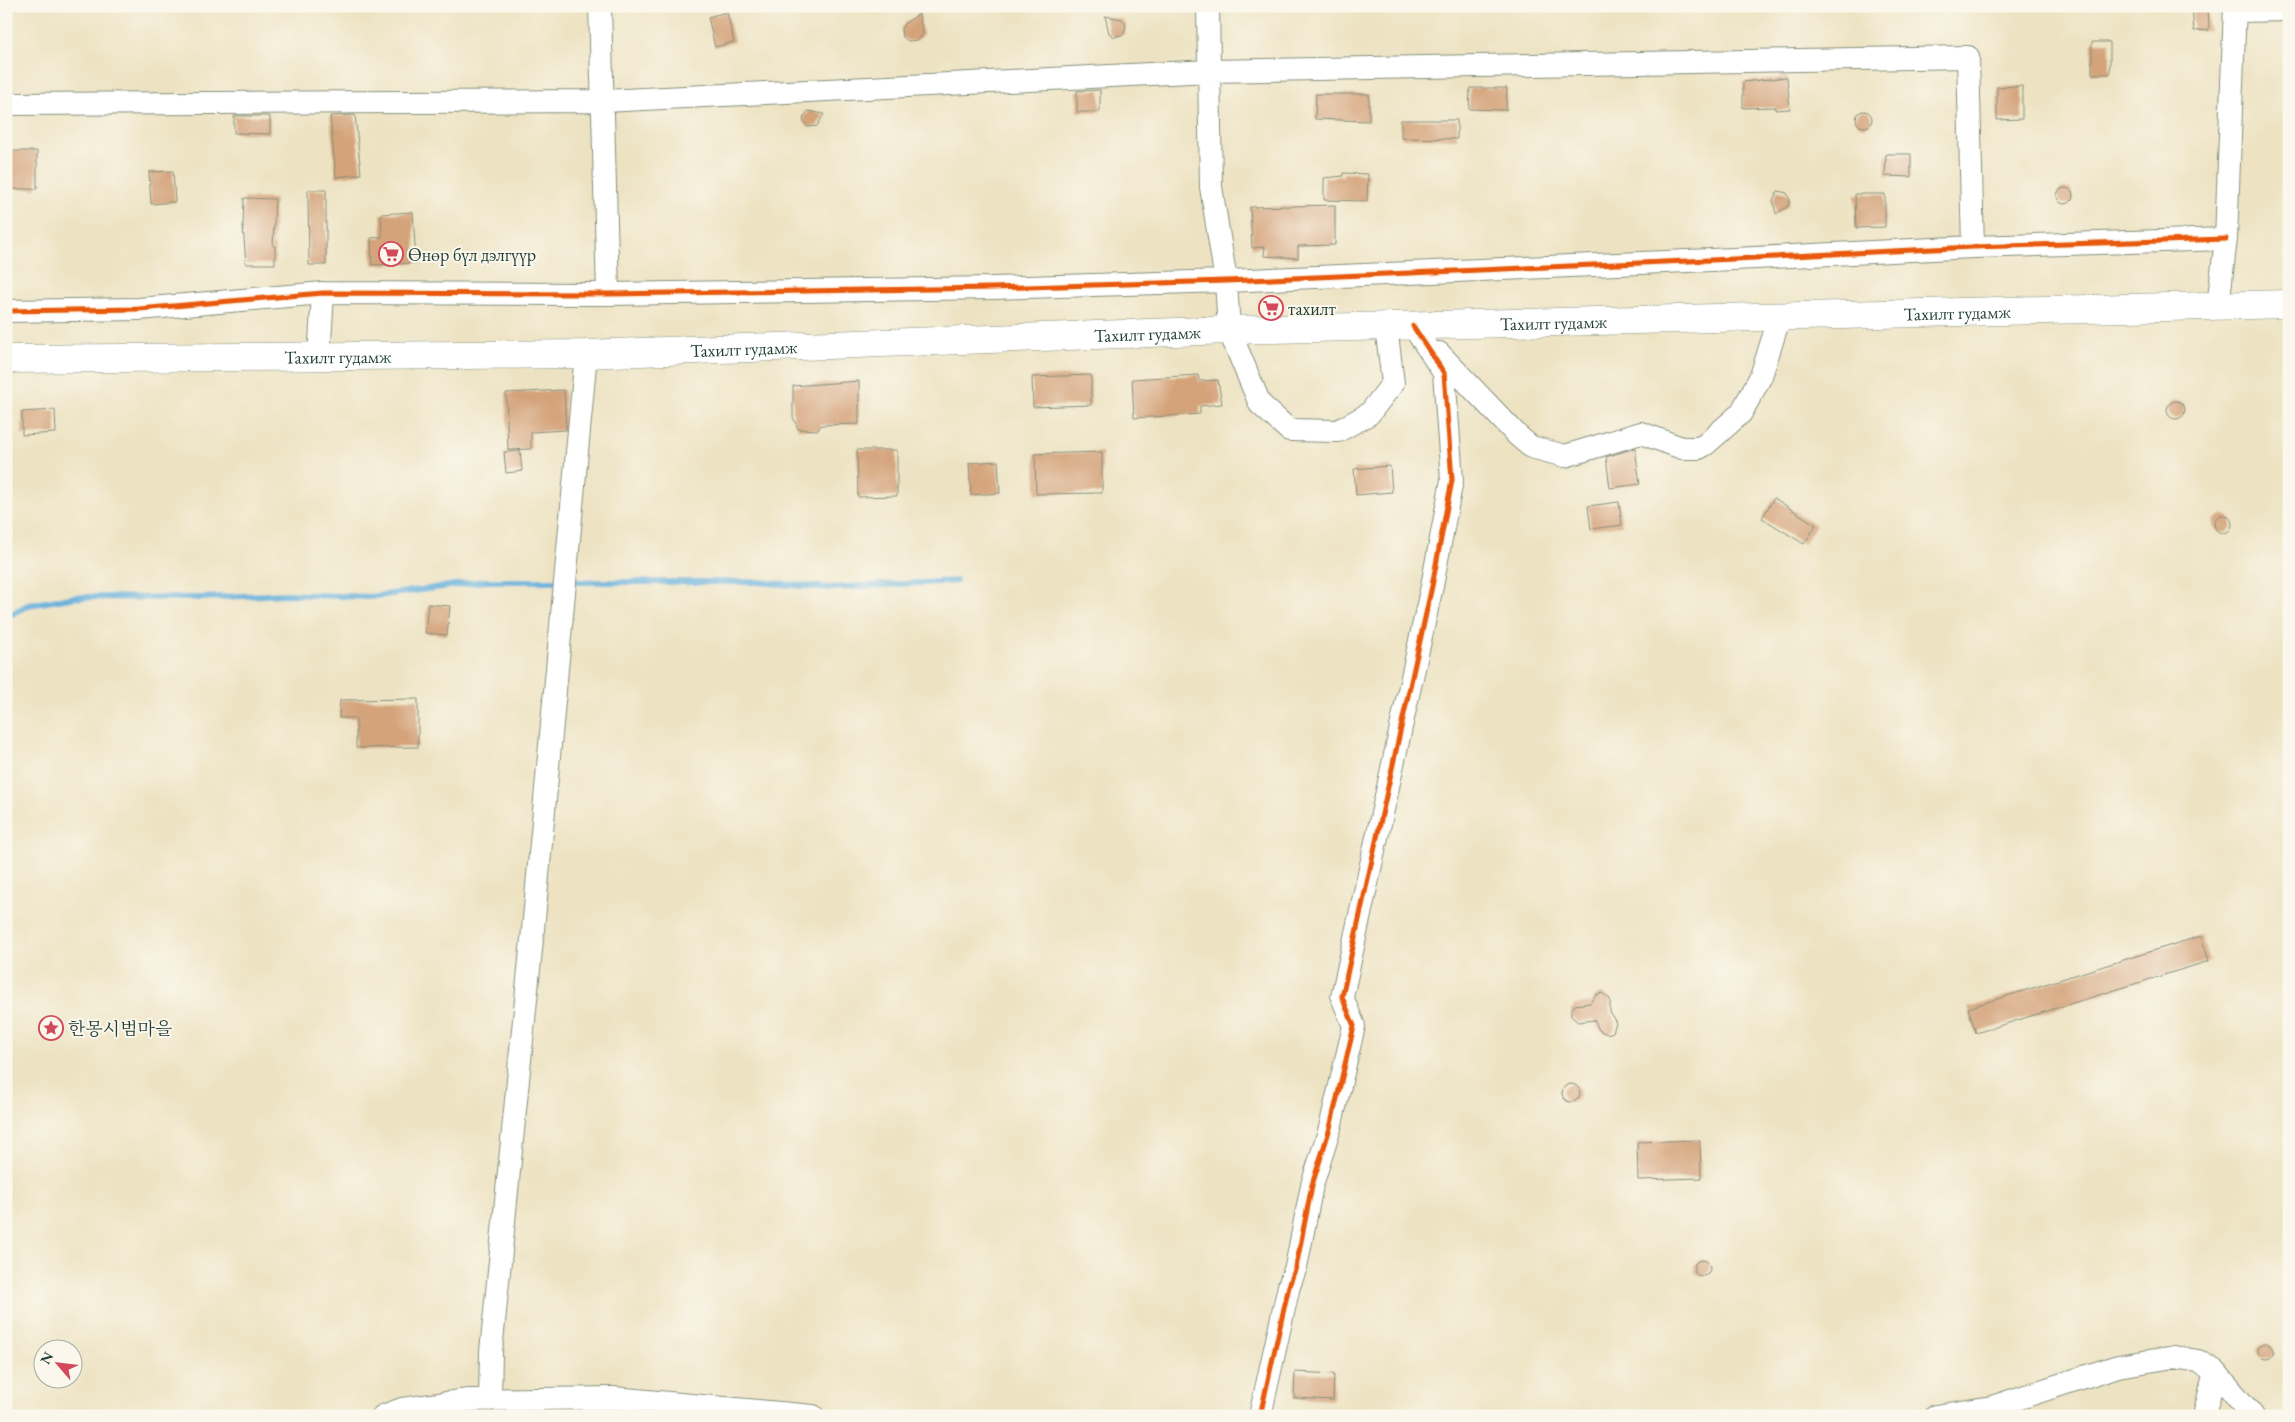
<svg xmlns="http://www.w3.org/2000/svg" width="2295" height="1422" viewBox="0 0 2295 1422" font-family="'EB Garamond','Noto Serif KR',serif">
<rect width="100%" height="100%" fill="#fbf7ec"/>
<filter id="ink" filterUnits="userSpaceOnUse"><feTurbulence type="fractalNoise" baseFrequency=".02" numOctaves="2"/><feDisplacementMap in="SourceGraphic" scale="10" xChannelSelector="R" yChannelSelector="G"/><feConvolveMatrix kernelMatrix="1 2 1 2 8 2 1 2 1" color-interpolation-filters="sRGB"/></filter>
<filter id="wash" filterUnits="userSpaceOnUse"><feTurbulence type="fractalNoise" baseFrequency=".0096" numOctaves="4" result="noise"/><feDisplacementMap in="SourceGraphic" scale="20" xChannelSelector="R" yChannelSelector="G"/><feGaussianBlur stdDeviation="1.12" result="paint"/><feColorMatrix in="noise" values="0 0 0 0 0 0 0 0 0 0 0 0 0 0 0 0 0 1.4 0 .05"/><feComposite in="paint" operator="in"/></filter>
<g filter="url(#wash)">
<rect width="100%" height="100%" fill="#ede3c3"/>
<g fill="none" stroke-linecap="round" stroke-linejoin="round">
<path stroke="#60aeda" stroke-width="6" d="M575,582h182l73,6 126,-7
M6,617l22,-12 49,-8 124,1 85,-4 84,3 115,-16h71"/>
</g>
<g id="blocks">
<path fill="#d4a37a" d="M2192,6h16l1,24 -15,1z
M727,12l7,30 -19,5 -7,-30z
M919,14l4,20 -5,6 -10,1 -6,-5 -1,-7 4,-6z
M1105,16l17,3 4,6 -2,9 -10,3 -5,-4z
M2092,42h18v32h-18z
M1787,77l3,32 -15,1v-3l-32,1v-26z
M2022,86v33l-25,1v-33z
M1470,88h37l-1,22 -37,-1z
M1100,90v22h-23v-21z
M1316,94h53v27l-54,-2z
M1856 119a8 8 0 1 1 16 0a8 8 0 1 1-16 0Z
M808,111l16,3 -7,12 -9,1 -4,-4 -1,-5z
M355,115l6,59 -25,3 -6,-61z
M234,116h36v18l-36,-1z
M1401,120h56v19l-56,-1z
M6,151h31v38h-31z
M1886,154h25v23l-26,-1z
M173,171l2,31 -24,2 -2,-32z
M1343,173l25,1 -1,27 -43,-1v-22l19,-2z
M2057 196a8 8 0 1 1 16 0a8 8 0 1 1-16 0Z
M308,190h18v75h-17z
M1778,191l9,2 3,7 -2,6 -12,8 -3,-14z
M1855,194h30v33l-29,1z
M244,198l31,1 -2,47h2v18h-29l-3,-38z
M1335,205v40l-37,1v12l-34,-2 1,-9 -13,1 -2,-41z
M413,212l3,51 -44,2 -1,-27 11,-1 -1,-23z
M1091,375v30l-58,2 -1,-30z
M1198,375l1,6 19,-1 4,24 -22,2v8l-66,4 -2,-39z
M859,381v43l-38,1 -3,5 -20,-1 -5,-12v-31z
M564,390l2,40 -35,2v17l-23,1 -2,-57z
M2167 410a9 9 0 1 1 18 0a9 9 0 1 1-18 0Z
M55,410l1,23 -34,2v-23z
M1635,448l5,36 -30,4 -4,-31z
M857,450h40v46l-39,1z
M520,451l2,20 -16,2 -2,-21z
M1102,452v41l-66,1 -1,-40z
M998,461l2,32 -29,2 -2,-32z
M1390,466l2,26 -36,3 -2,-26z
M1774,498l42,27 -12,19 -42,-26z
M1619,502l3,23 -31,4 -3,-23z
M2214 524a9 9 0 1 1 18 0a9 9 0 1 1-18 0Z
M428,604l22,2 -3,29 -22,-2z
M418,699v48l-62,1v-30h-17l1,-18z
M2201,936l8,25 -233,72 -8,-25z
M1602,993l8,6v13l6,11 -3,9 -6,2 -8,-4 -5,-10 -16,2 -7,-6v-6l4,-5 15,-2 6,-8z
M1562 1093a9 9 0 1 1 18 0a9 9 0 1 1-18 0Z
M1700,1140l1,38 -63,2 -1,-38z
M1694 1268a8 8 0 1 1 16 0a8 8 0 1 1-16 0Z
M2258 1351a8 8 0 1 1 16 0a8 8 0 1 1-16 0Z
M1295,1372l39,2 -1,26 -39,-2z"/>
</g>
</g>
<g filter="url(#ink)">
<use href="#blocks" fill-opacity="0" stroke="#86907c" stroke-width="1"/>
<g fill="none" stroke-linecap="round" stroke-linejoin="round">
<defs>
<path id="minor" d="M600,6l8,288
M1208,6l3,181 15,94 3,49 31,74 29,26 49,1 31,-17 24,-31 -7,-57
M2236,11l53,-1
M6,104l598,-3 606,-30 758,-14 5,190
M2218,306l8,-67 9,-233
M6,311l133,-2 184,-16 285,1 385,-6 233,-7 508,-22 239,-12 253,-8
M1439,353l78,82 14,12 34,9 76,-23 41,15h17l7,-4 35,-31 20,-37 19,-60
M319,358l4,-65
M2215,1371l38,45
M490,1400l1,-48 43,-433 52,-565
M383,1416l19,-7 67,-9 145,-2 199,18
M1260,1416l29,-130 7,-19 16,-82 18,-57 24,-102 -12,-29 90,-411 20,-106 -8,-107 -31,-47
M1936,1416l56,-9 126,-41 56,-9 24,4 17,10 -11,45"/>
<g id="major">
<path id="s1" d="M6,359l580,-5 643,-24 1060,-26"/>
</g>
</defs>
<use href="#minor" stroke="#86907c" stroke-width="24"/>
<use href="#major" stroke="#86907c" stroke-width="29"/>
<use href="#minor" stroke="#fff" stroke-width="22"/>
<use href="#major" stroke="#fff" stroke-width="28"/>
<defs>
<path id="cycleway" d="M6,311l133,-2 184,-16 285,1 385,-6 233,-7 508,-22 239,-12 253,-8
M1260,1416l29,-130 7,-19 16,-82 18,-57 24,-102 -12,-29 90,-411 20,-106 -8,-107 -31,-47"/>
</defs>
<use href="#cycleway" stroke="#fbf7ec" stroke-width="8"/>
<use href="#cycleway" stroke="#e8590c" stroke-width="5"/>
</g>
</g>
<defs>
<symbol id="supermarket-ring" viewBox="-11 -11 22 22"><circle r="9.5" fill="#fbf7ec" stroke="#d1495b" stroke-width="1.5"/><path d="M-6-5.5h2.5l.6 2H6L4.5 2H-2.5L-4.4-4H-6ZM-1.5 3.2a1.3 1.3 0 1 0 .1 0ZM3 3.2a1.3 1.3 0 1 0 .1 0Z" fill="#d1495b"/></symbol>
<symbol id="sight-ring" viewBox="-11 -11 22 22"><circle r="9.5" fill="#fbf7ec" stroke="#d1495b" stroke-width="1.5"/><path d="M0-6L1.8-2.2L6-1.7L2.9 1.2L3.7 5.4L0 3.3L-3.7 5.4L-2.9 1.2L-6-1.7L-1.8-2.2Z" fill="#d1495b"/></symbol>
</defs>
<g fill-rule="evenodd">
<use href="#supermarket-ring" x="377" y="240" width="28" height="28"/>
<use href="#supermarket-ring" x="1257" y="294" width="28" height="28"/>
<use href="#sight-ring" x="37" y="1014" width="28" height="28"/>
</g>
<g text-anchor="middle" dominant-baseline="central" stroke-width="4" stroke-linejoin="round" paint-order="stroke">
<g font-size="18" fill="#1f3d34" stroke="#fbf7ec" text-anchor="start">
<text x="408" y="254">Өнөр бүл дэлгүүр</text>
<text x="1288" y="308">тахилт</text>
<text x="68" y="1028">한몽시범마을</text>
</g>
<g font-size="18" fill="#1f3d34" stroke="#fbf7ec">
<text stroke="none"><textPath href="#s1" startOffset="1952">Тахилт гудамж</textPath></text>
<text stroke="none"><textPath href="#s1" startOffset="1548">Тахилт гудамж</textPath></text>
<text stroke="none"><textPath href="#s1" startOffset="1142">Тахилт гудамж</textPath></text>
<text stroke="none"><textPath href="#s1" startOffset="738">Тахилт гудамж</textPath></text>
<text stroke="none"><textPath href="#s1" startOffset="332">Тахилт гудамж</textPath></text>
</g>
</g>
<rect width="2295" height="1422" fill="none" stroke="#fbf7ec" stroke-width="25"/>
<g transform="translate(58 1364) rotate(298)"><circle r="24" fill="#fbf7ec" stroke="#a3ada2"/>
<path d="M0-4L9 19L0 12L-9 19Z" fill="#d1495b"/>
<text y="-8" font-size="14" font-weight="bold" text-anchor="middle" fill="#1f3d34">N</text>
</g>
</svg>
